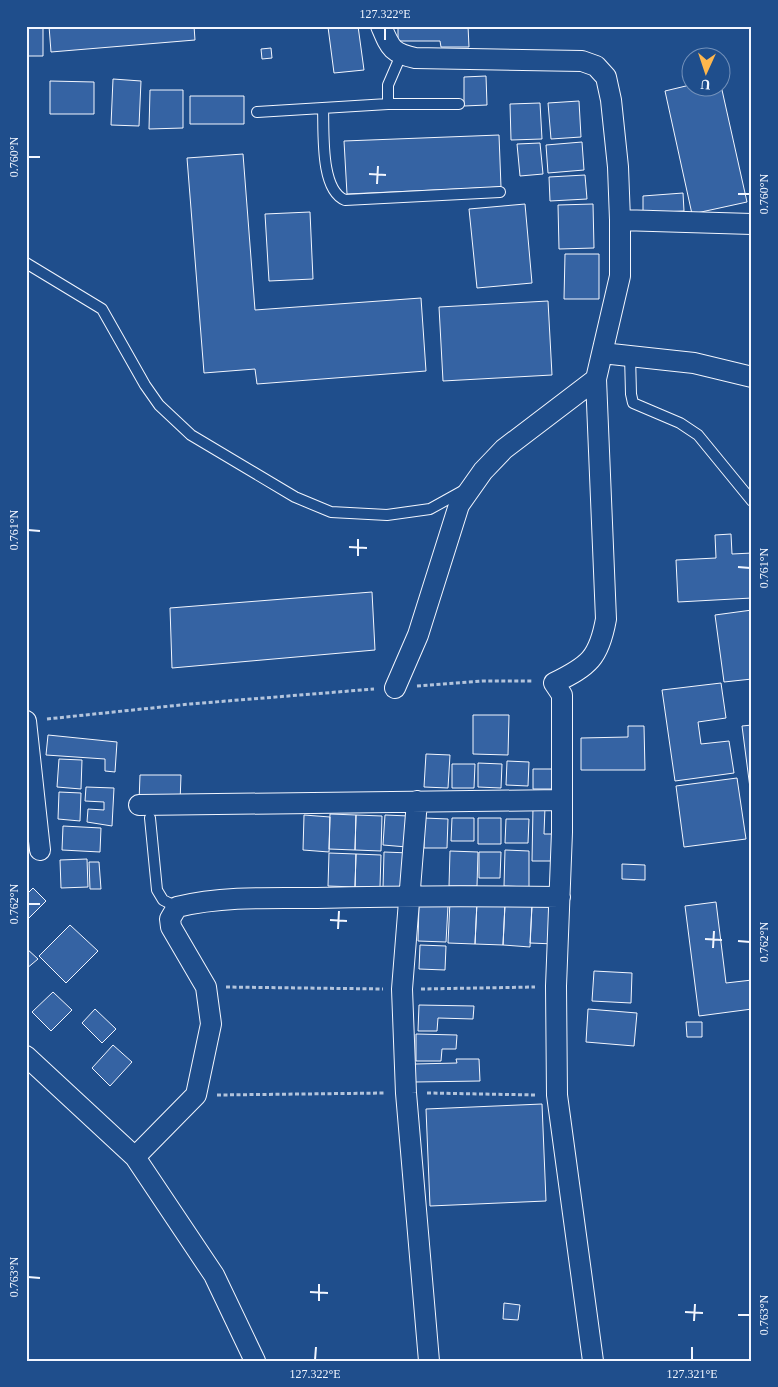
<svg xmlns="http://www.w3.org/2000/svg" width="778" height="1387" viewBox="0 0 778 1387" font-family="Georgia,serif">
<rect width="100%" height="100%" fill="#1f4e8c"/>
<path fill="#3563a3" stroke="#f2f6ff" d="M26,26h17v30h-17z
M49,26h145l1,14 -144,12z
M358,26l6,44 -30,3 -6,-46z
M398,26h70l1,21h-28l-1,-6h-42z
M271,48l1,10 -10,1 -1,-10z
M486,76l1,29 -23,1v-29z
M113,79l28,2 -2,45 -28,-1z
M50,81l44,1v32h-44z
M720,81l27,121 -55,12 -27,-123 25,-6v3h30z
M150,90h33v38l-34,1z
M190,96h54v28h-54z
M579,101l2,36 -30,2 -3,-36z
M540,103l2,36 -31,1 -1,-36z
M499,135l2,52 -154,7 -3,-53z
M582,142l2,28 -36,3 -2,-28z
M540,143l3,31 -23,2 -3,-32z
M243,154l12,156 166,-12 5,73 -169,13 -2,-15 -51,4 -17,-215z
M585,175l2,24 -37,2 -1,-24z
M683,193l1,18 -41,2v-17z
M525,204l7,79 -55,5 -8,-79z
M593,204l1,44 -35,1 -1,-44z
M310,212l3,67 -44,2 -4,-67z
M565,254h34v45h-35z
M548,301l4,74 -109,6 -4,-74z
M731,534l1,20 20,-1v45l-74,4 -2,-42 40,-2 -1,-23z
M372,592l3,58 -203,18 -2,-60z
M752,610v69l-28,3 -9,-67z
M721,683l5,35 -28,4 3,22 28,-3 5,32 -59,8 -13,-91z
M473,715h36l-1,40 -35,-1z
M752,725v63h-2l-8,-62z
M628,726h16l1,44h-64v-32l47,-1z
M48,735l69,7 -2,30 -10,-1v-12l-59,-4z
M426,754l24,1 -2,33 -24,-1z
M59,759l23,1 -1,29 -24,-2z
M507,761l22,1 -1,24 -22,-1z
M478,763l24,1 -1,24 -23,-1z
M452,764h23l-1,24h-22z
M533,769h21v20h-21z
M140,775h41l-1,28 -41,-1z
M737,778l9,61 -62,8 -8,-61z
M86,787l28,1 -2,38 -25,-4 1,-13 16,1v-8l-19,-1z
M59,792l22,1 -1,28 -22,-2z
M533,807h12l-1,27h15l-1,27h-26z
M330,814l26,1 -1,35 -26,-1z
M304,815l26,2 -1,35 -26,-2z
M356,815l26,1 -1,35 -26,-1z
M385,815l24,1 -2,31 -24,-2z
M424,818l24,1 -1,29h-23z
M452,818h22v23h-23z
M478,818h23v26h-23z
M506,819h23l-1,24h-23z
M63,826l38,2 -1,24 -38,-2z
M26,829h4l-2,26h-2z
M505,850l24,1v36l-25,-1z
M450,851l28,1 -1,34h-28z
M384,852l26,1 -1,36 -26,-1z
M479,852h22l-1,26h-21z
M329,853l27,1 -1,33 -27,-1z
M356,854l25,1 -1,32h-25z
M87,859l1,28 -27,1 -1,-28z
M89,862h10l2,27h-11z
M622,864l23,1v15l-23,-1z
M33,888l13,13 -20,20v-26z
M450,901l27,1 -2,42 -27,-1z
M477,902l28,2 -2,41 -28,-1z
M716,902l10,81 26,-3v29l-53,7 -14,-110z
M419,904l29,2 -2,36 -28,-1z
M505,904l27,1 -2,42 -27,-2z
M532,905l24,1 -1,38 -25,-1z
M70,925l28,26 -32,32 -27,-27z
M420,945l26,1 -1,24 -26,-1z
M26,948l12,11 -12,10z
M594,971l38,2 -1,30 -39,-2z
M53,992l19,18 -21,21 -19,-19z
M419,1005l55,1 -1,13 -35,-1 -1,13h-19z
M95,1009l21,20 -14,14 -20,-20z
M588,1009l49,4 -3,33 -48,-4z
M686,1022h16v15h-15z
M416,1034l41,1 -1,14h-14l-1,12h-25z
M113,1045l19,17 -22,24 -18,-18z
M456,1059h23l1,22 -65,1v-18l42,-1z
M542,1104l4,97 -116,5 -4,-97z
M504,1303l16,2 -2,15 -15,-1z"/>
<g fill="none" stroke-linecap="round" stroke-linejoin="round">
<defs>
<path id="lane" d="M388,104v-19l13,-30
M323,108c1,24 -3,82 22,92l155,-8
M257,112l131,-8h71
M26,263l76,46 43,76 14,20 32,30 104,62 36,15 56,3 43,-6 36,-20
M630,355l1,39 2,9 47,20 18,12 54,66
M150,818l7,72 6,10 14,7"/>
<path id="street" d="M381,26c9,21 10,27 34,32l167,3 14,5 10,11 5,23 7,67 2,53v56l-24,103 10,240c-7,39 -17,47 -52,64l8,12v137l-6,154 1,109 36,266
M620,220l132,4
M602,353l92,10 58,14
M395,688l23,-53 41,-130 24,-34 21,-22 92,-70
M26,721l14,129
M417,801l-15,188 4,104 23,268
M139,805l423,-5
M26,1056l109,101 79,118 41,86
M135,1157l61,-62 15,-71 -5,-37 -35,-60 -1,-8 7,-12c45,-11 94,-9 140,-9 81,-2 162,-2 243,-1"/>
</defs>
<use href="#lane" stroke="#f2f6ff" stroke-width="12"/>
<use href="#street" stroke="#f2f6ff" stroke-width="22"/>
<path stroke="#b3c4dc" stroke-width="3" stroke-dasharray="4 2.5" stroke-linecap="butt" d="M417,686l65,-5h51
M47,719l143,-15 184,-15
M226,987l157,2
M421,989l114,-2
M427,1093l109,2
M217,1095l169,-2"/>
<use href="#lane" stroke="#1f4e8c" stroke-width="10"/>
<use href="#street" stroke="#1f4e8c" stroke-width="20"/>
</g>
<path fill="none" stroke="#f2f6ff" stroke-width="2" d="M385,40v-12M28,157h12M369,174l17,1M377,184l1,-18M738,194h12M28,530l12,1M349,547l18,1M358,556v-17M738,567l12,1M28,904h12M330,920l17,1M338,929l1,-18M705,939l17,1M738,941l12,1M713,948l1,-17M28,1277l12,1M310,1292l18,1M319,1301v-17M685,1312l18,1M738,1315h12M694,1321l1,-17M315,1360l1,-13M692,1360v-13"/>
<rect width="778" height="1387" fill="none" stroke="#1f4e8c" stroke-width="55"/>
<g transform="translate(706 72) rotate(183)"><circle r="24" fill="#1f4e8c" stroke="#7391ba"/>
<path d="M0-4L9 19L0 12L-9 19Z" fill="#ffb74d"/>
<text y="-8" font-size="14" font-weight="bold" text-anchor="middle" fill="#f2f6ff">U</text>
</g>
<rect x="28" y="28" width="722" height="1332" fill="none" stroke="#f2f6ff" stroke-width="2"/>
<g font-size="12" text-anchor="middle" fill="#f2f6ff">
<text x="385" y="18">127.322°E</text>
<text transform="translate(14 157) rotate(-90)" y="4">0.760°N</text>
<text transform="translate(764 194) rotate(-90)" y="4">0.760°N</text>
<text transform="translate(14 530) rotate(-90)" y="4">0.761°N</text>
<text transform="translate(764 568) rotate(-90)" y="4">0.761°N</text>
<text transform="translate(14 904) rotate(-90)" y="4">0.762°N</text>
<text transform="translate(764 942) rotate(-90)" y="4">0.762°N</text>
<text transform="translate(14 1277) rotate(-90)" y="4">0.763°N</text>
<text transform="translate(764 1315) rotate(-90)" y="4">0.763°N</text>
<text x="315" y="1378">127.322°E</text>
<text x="692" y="1378">127.321°E</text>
</g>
</svg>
